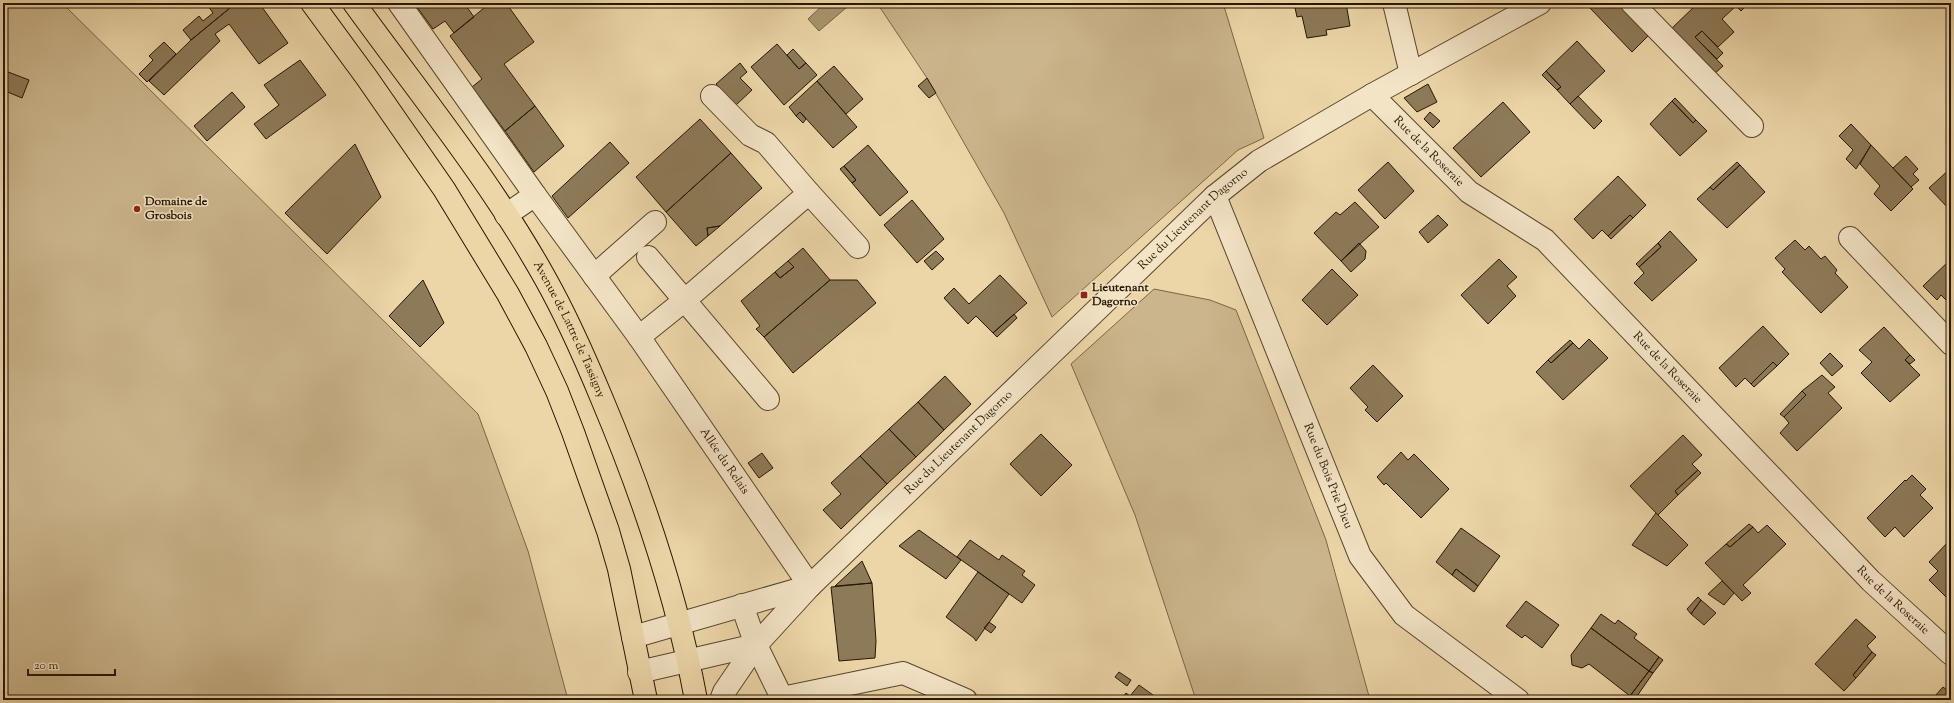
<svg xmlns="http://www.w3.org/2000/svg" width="1954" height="703" viewBox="0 0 1954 703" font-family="'Sorts Mill Goudy',serif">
<rect width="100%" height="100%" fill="#ecd6a8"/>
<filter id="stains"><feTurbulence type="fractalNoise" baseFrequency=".005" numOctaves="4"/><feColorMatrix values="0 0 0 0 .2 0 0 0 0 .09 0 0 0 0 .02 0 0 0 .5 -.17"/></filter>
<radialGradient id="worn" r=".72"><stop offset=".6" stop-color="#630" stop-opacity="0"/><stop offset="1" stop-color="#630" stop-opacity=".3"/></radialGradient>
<path fill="#cbb58c" stroke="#796646" d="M3,3h59l416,411 50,137 40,149h-565z
M877,3h346l41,135 -26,12 -186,167 -48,-104 -77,-135z
M1154,289l56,11 26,10 90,230 44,160h-174l-61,-185 -64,-151z"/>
<path fill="#a9956f" stroke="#756243" d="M825,3h22l-2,2 2,2 -28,24 -11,-12z"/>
<path fill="#8d7a58" stroke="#271601" d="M206,3h30l-45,37 -8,-10 16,-14 4,5 10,-8z
M236,3h23l29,40 -29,21 -30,-40 -14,10 5,7 -56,54 -15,-14 42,-41z
M414,3h50l10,14 -20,16 -9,-12 -12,8z
M490,3h16l28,39 -30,22 31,42 -30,25 -33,-44 10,-8 -32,-43z
M1294,3h52l4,23 -24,4 1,5 -20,3 -5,-22 -5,1z
M1594,3h27l29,31 -18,18 -43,-45z
M1698,3h35l3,3 -14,13 12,13 -16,15 -16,-16 -7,6 28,29 -11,10 -43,-45z
M1733,3h16l-8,8z
M1702,31l21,22 -6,6 -22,-22z
M1577,41l28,30 -35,33 -13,-14 4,-3 -15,-16z
M164,42l12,12 -29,28 -8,-8 14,-14 -4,-4z
M777,44l22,25 7,-6 11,12 -33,30 -33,-38z
M793,49l13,14 -7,6 -12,-14z
M300,60l26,35 -60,44 -12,-15 25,-19 -15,-20z
M740,63l7,9 -7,6 12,12 -16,15 -20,-21z
M834,66l29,33 -17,15 -29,-33z
M3,70l26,10 -7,18 -19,-8z
M1546,71l15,16 -4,3 -15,-15z
M927,78l9,15 -7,5 -11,-12z
M817,81l40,46 -24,21 -33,-36 -4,4 -7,-9z
M1428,84l9,18 -20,10 -13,-14z
M232,92l13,15 -38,34 -13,-15z
M1578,96l24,25 -8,8 -24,-25z
M1675,98l21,22 -3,3 -21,-22z
M1672,101l21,22 3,-3 11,11 -27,25 -30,-32z
M1503,102l27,30 -49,45 -28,-29z
M535,106l29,40 -30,26 -29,-41z
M800,112l6,7 -3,4 -7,-7z
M1430,112l10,9 -7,7 -9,-9z
M700,119l31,34 -65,59 -30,-35z
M1851,124l20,21 -15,24 -10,-10 7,-9 -14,-14z
M610,142l19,21 -61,55 -16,-22z
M355,144l26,53 -54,57 -42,-41z
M868,145l40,47 -28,24 -28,-33 4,-3 -12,-14z
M1871,145l42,44 -22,22 -17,-17 6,-8 -20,-22z
M731,153l31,35 -42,38 -13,2 1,8 -12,10 -30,-34z
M1906,156l12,13 -5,5 6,6 -8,7 -18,-19z
M1388,162l26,29 -29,28 -27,-29z
M1737,162l3,3 -27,25 -3,-3z
M1740,165l25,27 -38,36 -30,-29 13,-12 3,3z
M844,166l12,14 -4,3 -12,-14z
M1951,168v43l-22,-23z
M1618,176l28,29 -13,13 -3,-3 -22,21 -6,-6 -9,9 -19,-20z
M912,200l32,39 -27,24 -33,-38z
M1355,202l24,25 -38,34 -27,-28 22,-21 4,3z
M1438,215l10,10 -20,18 -9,-11z
M1630,215l3,3 -22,21 -3,-3z
M720,226l-12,10 -1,-8z
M1670,231l27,29 -45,41 -18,-18 10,-10 -5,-6 22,-20 -3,-4z
M1795,240l10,10 4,-4 12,13 4,-3 12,14 -2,3 13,14 -27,26 -39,-41 3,-3 -10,-11z
M1359,243l7,8 -1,8 -14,13 -10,-11z
M1658,243l3,4 -22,20 -3,-3z
M803,248l27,32 -66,57 -8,-8 4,-3 -19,-25 34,-29 5,6 14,-11 -6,-6z
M936,251l8,8 -12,11 -8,-9z
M1499,259l18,18 -10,9 9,10 -28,28 -27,-29z
M1951,259v46l-10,-10 -4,5 -14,-14z
M788,261l6,6 -14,11 -5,-6z
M1332,269l26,26 -31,30 -25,-25z
M1000,275l27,28 -34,30 -17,-17 -8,8 -24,-26 10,-10 15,16z
M423,280l21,43 -24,24 -31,-31z
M830,280h27l19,23 -83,70 -29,-36z
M1014,314l3,4 -20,19 -4,-4z
M1763,326l26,28 -12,12 -4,-4 -22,22 -6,-6 -9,9 -17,-19z
M1884,327l26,28 -5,5 15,15 -30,27 -29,-29 11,-11 -13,-12z
M1589,339l19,19 -45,42 -27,-28 12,-12 3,3 22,-20 6,6z
M1570,340l3,3 -22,20 -3,-3z
M1830,353l13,13 -11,10 -12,-13z
M1910,355l5,5 -5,4 -5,-4z
M1773,362l4,4 -23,21 -3,-3z
M1373,365l30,31 -26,26 -12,-12 3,-3 -18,-19z
M1822,375l13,12 -7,6 14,15 -45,43 -17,-18 9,-10 -5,-6 22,-22 -4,-4z
M945,376l26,28 -27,26 -26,-28z
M1802,391l4,4 -22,22 -4,-3z
M918,402l26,28 -28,27 -27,-28z
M889,429l27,28 -29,27 -27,-28z
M1041,434l31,31 -31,31 -31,-32z
M1683,435l19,20 -10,9 6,6 -23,21 3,4 -20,20 -28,-29z
M1401,452l7,8 6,-6 35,35 -28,29 -35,-35 -2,2 -7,-8z
M762,453l11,15 -14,10 -11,-15z
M860,456l27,28 -46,45 -18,-19 18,-16 -10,-11z
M1698,470l3,3 -23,22 -3,-4z
M1912,475l14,14 -6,6 13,13 -29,29 -9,-10 -10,10 -18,-19 38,-38 1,1z
M1656,513l32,32 -21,21 -35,-21z
M1749,524l4,3 -23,20 -4,-3z
M1767,525l19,19 -43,41 8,8 -9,8 -37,-38 21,-19 4,3 23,-20 5,6z
M1461,528l39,28 -22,30 -22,-17 -4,6 -16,-13z
M919,530l42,30 -15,19 -47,-33z
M1951,539v57l-3,3 -19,-19 9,-9 -9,-9z
M970,540l29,20 3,-5 23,16 -3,4 13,10 -13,18 -65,-46z
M862,561l10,22 -37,3z
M1456,569l22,17 -4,6 -22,-17z
M978,572l31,22 -33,47 -2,-3 -28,-21z
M1722,581l12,12 -10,12 -16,-11z
M872,583l4,58 -1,17 -36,3 -8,-74z
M1698,597l3,3 -10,14 -4,-5z
M1701,600l15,13 -12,12 -13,-11z
M1526,601l33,24 -17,23 -17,-13 -3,3 -16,-12z
M1601,614l14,10 3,-4 19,14 -3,4 25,19 -10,14 -58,-43z
M1856,619l20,18 -9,9 5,6 -19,23 3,3 -12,13 -29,-27z
M989,622l7,5 -5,6 -7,-5z
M1591,628l58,43 -19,25 -41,-32 -7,4 -10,-3 -1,-10z
M1872,652l4,3 -20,23 -3,-3z
M1659,657l4,3 -10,13 -4,-2z
M1649,671l4,2 -18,26 -5,-3z
M1119,672l12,8 -4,6 -12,-9z
M1139,685l21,15h-39l5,-7 4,3z
M1943,687l8,6v7h-12l-4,-4z"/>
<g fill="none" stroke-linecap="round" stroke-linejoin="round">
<defs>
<g id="minor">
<path d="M399,3l136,192"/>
<path d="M1394,3l17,71"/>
<path d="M1632,3l120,123"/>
<path id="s1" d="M1372,95l97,97 76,48 326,341 80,73"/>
<path d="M712,96l38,39 16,8 43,50 49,54"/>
<path id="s2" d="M1215,196l145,360 44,59 114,85"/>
<path id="s3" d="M506,215l29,-20 104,142 171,249"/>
<path d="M1850,238l101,106"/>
<path d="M648,257l120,142"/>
<path d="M594,276l61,-54"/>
<path d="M639,337l46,-37 124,-107"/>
<path d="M742,605l14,40 27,55"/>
<path d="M633,637l177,-51"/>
<path d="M639,672l117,-27"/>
<path d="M782,698l121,-25 63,27"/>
<path id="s4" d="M721,700l3,-8 32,-47 54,-59 405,-390 44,-35 113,-66 168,-92"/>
</g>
<g id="major">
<path d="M312,3l55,75 77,111 64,105 28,52 21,45 16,41 35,99 11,38 27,131"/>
<path id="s5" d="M354,3c65,90 137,178 191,275 22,39 40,80 57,121 41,97 75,198 94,301"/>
</g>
</defs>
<use href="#minor" stroke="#58462b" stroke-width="24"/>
<use href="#major" stroke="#271601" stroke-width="24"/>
<use href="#minor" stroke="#f3e4c6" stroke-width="22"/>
<use href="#major" stroke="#ecd6a8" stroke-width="22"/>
</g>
<g fill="#8f2418" stroke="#f3e4c6" stroke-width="1.5">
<circle cx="137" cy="209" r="4"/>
<rect x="1080" y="291" width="8" height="8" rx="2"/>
</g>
<g text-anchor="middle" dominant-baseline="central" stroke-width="3" stroke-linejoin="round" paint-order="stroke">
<g font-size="12" fill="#271601" stroke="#f3e4c6">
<text stroke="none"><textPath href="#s1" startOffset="80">Rue de la Roseraie</textPath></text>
<text stroke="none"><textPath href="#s4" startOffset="676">Rue du Lieutenant Dagorno</textPath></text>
<text stroke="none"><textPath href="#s5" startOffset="392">Avenue de Lattre de Tassigny</textPath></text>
<text stroke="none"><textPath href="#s1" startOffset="404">Rue de la Roseraie</textPath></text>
<text stroke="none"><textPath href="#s4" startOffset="352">Rue du Lieutenant Dagorno</textPath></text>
<text stroke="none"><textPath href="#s3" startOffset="362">Allée du Relais</textPath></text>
<text stroke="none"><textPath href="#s2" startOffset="302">Rue du Bois Prie Dieu</textPath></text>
<text stroke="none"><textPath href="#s1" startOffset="728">Rue de la Roseraie</textPath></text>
</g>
<g font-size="12" font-weight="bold" fill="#271601" stroke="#f3e4c6" text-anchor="start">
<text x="145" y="202">Domaine de<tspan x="145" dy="14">Grosbois</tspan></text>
<text x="1092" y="288">Lieutenant<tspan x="1092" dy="14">Dagorno</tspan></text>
</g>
</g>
<rect width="1954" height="703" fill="none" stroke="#ecd6a8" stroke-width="16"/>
<rect x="4" y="4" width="1946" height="695" fill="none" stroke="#271601" stroke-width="2"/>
<rect x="8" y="8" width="1938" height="687" fill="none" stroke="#271601"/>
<path d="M28 669v6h87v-6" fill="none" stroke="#271601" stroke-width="2"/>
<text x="34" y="669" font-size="12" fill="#271601" stroke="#f3e4c6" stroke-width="3" paint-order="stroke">20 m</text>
<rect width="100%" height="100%" filter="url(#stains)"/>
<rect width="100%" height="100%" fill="url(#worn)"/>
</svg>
